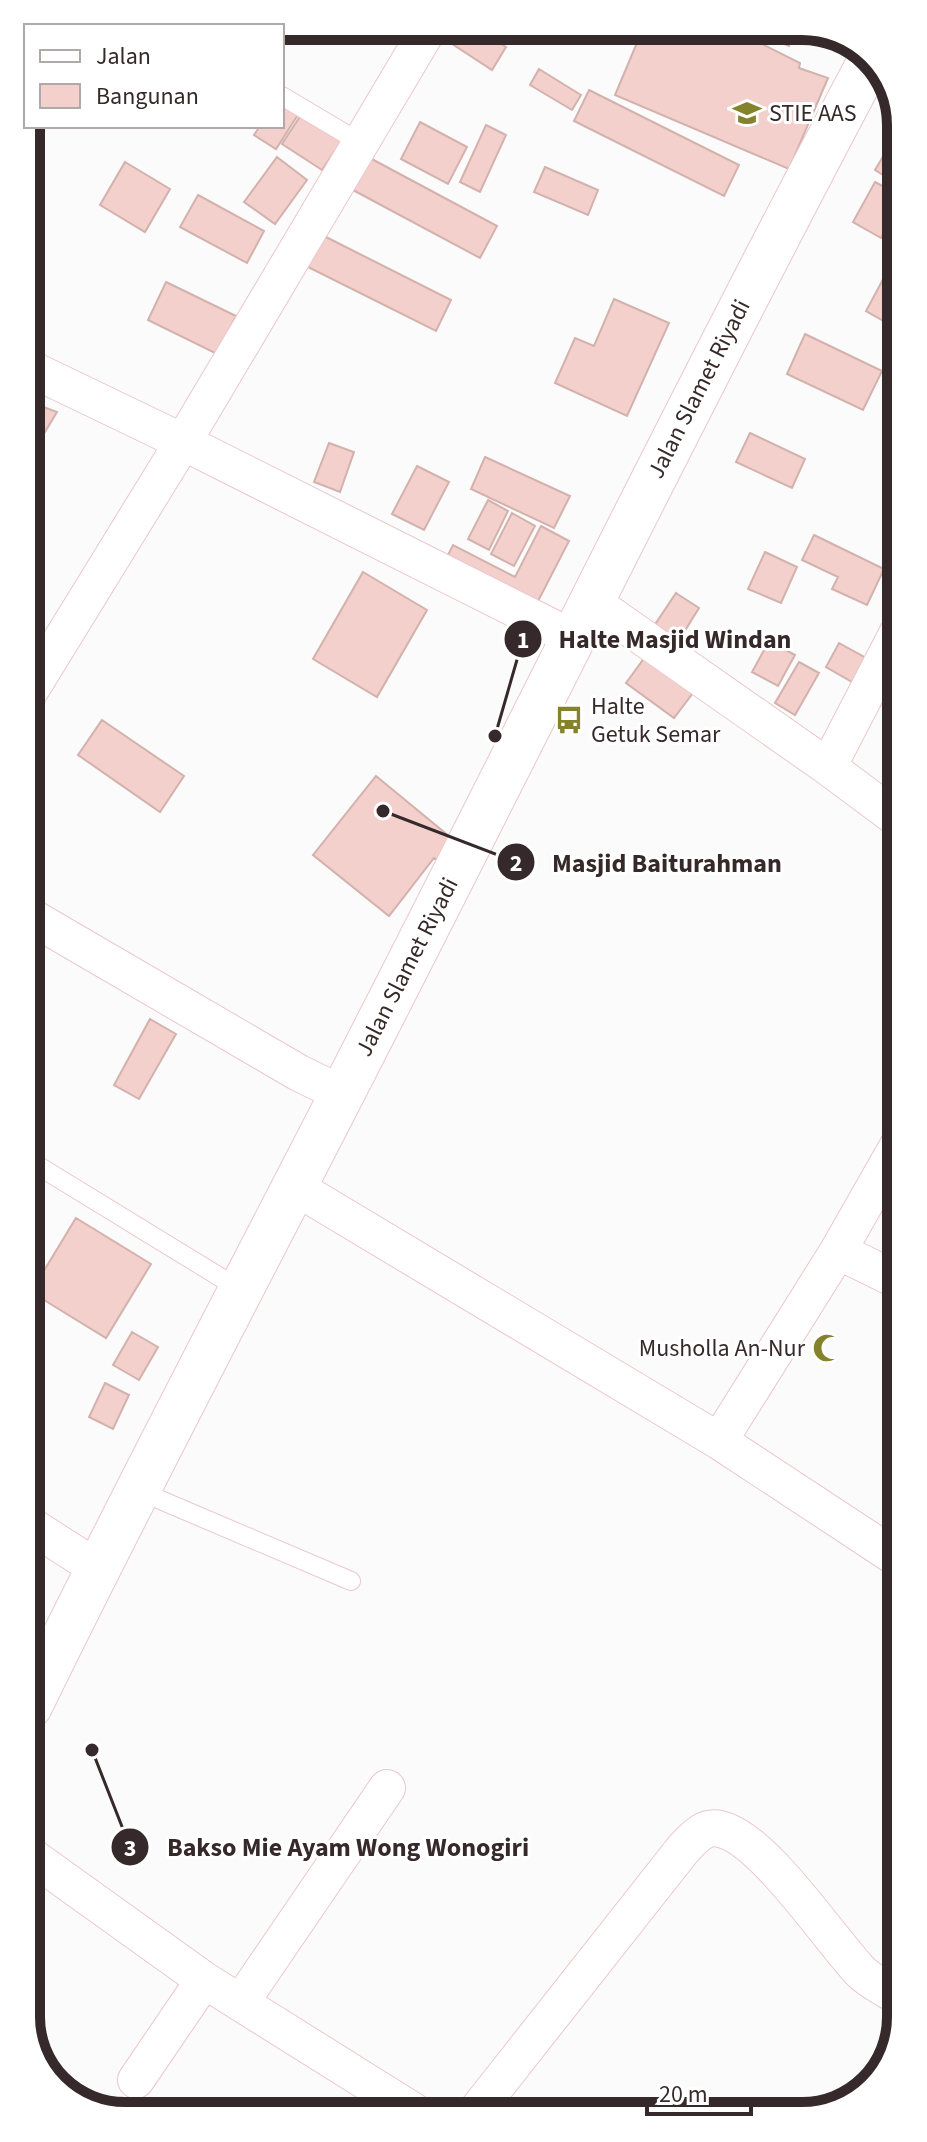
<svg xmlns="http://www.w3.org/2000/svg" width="927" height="2142" viewBox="0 0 927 2142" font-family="'Source Sans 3',sans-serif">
<rect width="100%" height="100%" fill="#fbfbfb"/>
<path fill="#f3d0cb" stroke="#d3b1ac" stroke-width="2" d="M455,26h17l34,21 -14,23 -46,-30z
M644,26h82l74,37 -1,5 29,10 -39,91 -174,-74z
M766,26h31l-8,20 -26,-11z
M539,69l42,26 -9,15 -42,-25z
M589,90l150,75 -15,31 -150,-75z
M282,97l19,13 -25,39 -22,-14 6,-9h22z
M303,112l44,30 -12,9 -13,19 -40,-26z
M420,122l47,25 -19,37 -47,-25z
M486,125l20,10 -26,57 -20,-10z
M896,135v48l-21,-13z
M277,157l30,23 -32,44 -31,-22z
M368,157l129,69 -17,32 -129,-69z
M125,162l45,27 -25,43 -45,-27z
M545,167l53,23 -10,25 -54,-23z
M875,182l21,11v18l-15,27 -28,-16z
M198,195l66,36 -17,32 -67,-36z
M322,235l129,65 -15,31 -130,-65z
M896,255v73l-30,-17z
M166,282l70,34 -19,38 -69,-34z
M614,299l55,24 -42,93 -72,-33 20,-45 19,8z
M805,334l77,37 -19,39 -76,-36z
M27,401l30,11 -30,50z
M750,433l55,26 -13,29 -56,-26z
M329,443l25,9 -14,40 -26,-10z
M485,457l85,39 -16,32 -83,-39z
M417,466l32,16 -25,48 -32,-16z
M488,500l20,11 -19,39 -21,-11z
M512,513l23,13 -21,40 -23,-12z
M541,526l28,15 -35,68 -90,-46 9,-18 62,32z
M814,535l70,34 -17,36 -35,-16 6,-12 -36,-17z
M765,552l32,15 -16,36 -33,-14z
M363,572l64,38 -50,87 -64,-38z
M676,593l23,15 -23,37 -24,-16z
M769,641l26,14 -17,31 -26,-14z
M839,643l27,15 -14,24 -26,-15z
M648,653l48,36 -22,29 -48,-35z
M799,662l20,11 -24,42 -20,-12z
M102,720l82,56 -24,36 -82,-57z
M376,776l85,70 -15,22 -12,-10 -45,58 -76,-61z
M150,1019l26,15 -37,65 -25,-14z
M76,1218l75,46 -45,74 -75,-46z
M132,1332l26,15 -19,33 -26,-15z
M105,1383l24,12 -16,34 -24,-12z"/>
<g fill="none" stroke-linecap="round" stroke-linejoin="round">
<defs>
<path id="service" d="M282,96l79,47
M32,1162l209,128
M137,1490l214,91"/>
<path id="minor" d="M27,367l156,75 390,196
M591,601l237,166 70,52
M28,694l155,-252 247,-416
M828,767l69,-133
M28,915l271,158 43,21
M295,1187l424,254 181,119
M838,1251l61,30
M719,1441l119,-190 61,-107
M30,1525l67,43
M31,1856l173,124 214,134
M241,2002l146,-214
M136,2080l68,-100
M475,2113l209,-265c10,-10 20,-23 36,-19 43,9 108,108 140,142 11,11 28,19 41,27"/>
<path id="primary" d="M30,1706c114,-234 237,-464 355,-696 162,-317 319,-637 486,-951"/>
</defs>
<use href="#service" stroke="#ebc7cc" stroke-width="20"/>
<use href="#minor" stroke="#ebc7cc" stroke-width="38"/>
<use href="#primary" stroke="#ebc7cc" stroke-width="46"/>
<use href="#service" stroke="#fff" stroke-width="18"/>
<use href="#minor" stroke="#fff" stroke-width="36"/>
<use href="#primary" stroke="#fff" stroke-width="44"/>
</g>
<defs>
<symbol id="university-bare" viewBox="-9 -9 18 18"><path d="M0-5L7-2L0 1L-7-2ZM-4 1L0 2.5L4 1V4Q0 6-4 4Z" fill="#84832c" stroke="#fff" stroke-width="2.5" paint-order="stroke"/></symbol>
<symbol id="bus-bare" viewBox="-9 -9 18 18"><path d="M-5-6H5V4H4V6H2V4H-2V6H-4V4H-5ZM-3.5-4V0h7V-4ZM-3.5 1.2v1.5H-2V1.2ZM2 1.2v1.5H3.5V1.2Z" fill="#84832c" stroke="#fff" stroke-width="2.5" paint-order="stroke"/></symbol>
<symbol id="mosque-bare" viewBox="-9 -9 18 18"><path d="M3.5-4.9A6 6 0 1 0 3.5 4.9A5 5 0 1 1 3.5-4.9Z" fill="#84832c" stroke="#fff" stroke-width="2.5" paint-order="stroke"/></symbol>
</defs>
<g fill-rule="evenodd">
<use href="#university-bare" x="727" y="93" width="40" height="40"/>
<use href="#bus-bare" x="549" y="700" width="40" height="40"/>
<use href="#mosque-bare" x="807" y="1328" width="40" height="40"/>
</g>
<g text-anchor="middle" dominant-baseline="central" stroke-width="6" stroke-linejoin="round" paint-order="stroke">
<g font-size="24" fill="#36292b" stroke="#fff" text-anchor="start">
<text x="769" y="113">STIE AAS</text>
<text x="591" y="706">Halte<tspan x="591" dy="28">Getuk Semar</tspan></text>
<text x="805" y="1348" text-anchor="end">Musholla An-Nur</text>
</g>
<g font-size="24" fill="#36292b" stroke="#fff">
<text transform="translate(699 389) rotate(-63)">Jalan Slamet Riyadi</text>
<text transform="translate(407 967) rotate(-63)">Jalan Slamet Riyadi</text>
</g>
</g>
<path d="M0 0H927V2142H0ZM125 40H802A85 85 0 0 1 887 125V2017A85 85 0 0 1 802 2102H125A85 85 0 0 1 40 2017V125A85 85 0 0 1 125 40Z" fill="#fff" fill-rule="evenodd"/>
<path fill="none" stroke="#36292b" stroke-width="10" d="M125 40H802A85 85 0 0 1 887 125V2017A85 85 0 0 1 802 2102H125A85 85 0 0 1 40 2017V125A85 85 0 0 1 125 40Z"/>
<path fill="none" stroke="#36292b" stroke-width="3" d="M495 736L523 639M383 811L516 862M92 1750L130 1847"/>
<g fill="#36292b" stroke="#fff" stroke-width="3">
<circle cx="495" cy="736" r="8"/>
<circle cx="383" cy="811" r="8"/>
<circle cx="92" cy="1750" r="8"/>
<circle cx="523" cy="639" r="20"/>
<circle cx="516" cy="862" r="20"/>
<circle cx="130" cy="1847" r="20"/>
</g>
<g font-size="24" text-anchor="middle" font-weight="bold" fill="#fff">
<text x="523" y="648">1</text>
<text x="516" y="871">2</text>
<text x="130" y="1856">3</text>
</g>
<g font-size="26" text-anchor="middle" font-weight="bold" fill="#36292b" stroke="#fff" stroke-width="6" stroke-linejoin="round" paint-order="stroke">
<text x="675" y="648">Halte Masjid Windan</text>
<text x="667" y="872">Masjid Baiturahman</text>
<text x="348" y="1856">Bakso Mie Ayam Wong Wonogiri</text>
</g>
<rect x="24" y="24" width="260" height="104" fill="#ffffff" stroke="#afa9aa" stroke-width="2"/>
<rect x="40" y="50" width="40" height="12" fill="#ffffff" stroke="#afa9aa" stroke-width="2"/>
<text x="96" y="64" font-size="24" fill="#36292b">Jalan</text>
<rect x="40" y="84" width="40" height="24" fill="#f3d0cb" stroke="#afa9aa" stroke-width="2"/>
<text x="96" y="104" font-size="24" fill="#36292b">Bangunan</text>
<path d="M647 2102v12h104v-12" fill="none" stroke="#36292b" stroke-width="4"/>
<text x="659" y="2102" font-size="24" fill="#36292b" stroke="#ffffff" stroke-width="6" paint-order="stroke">20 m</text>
</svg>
